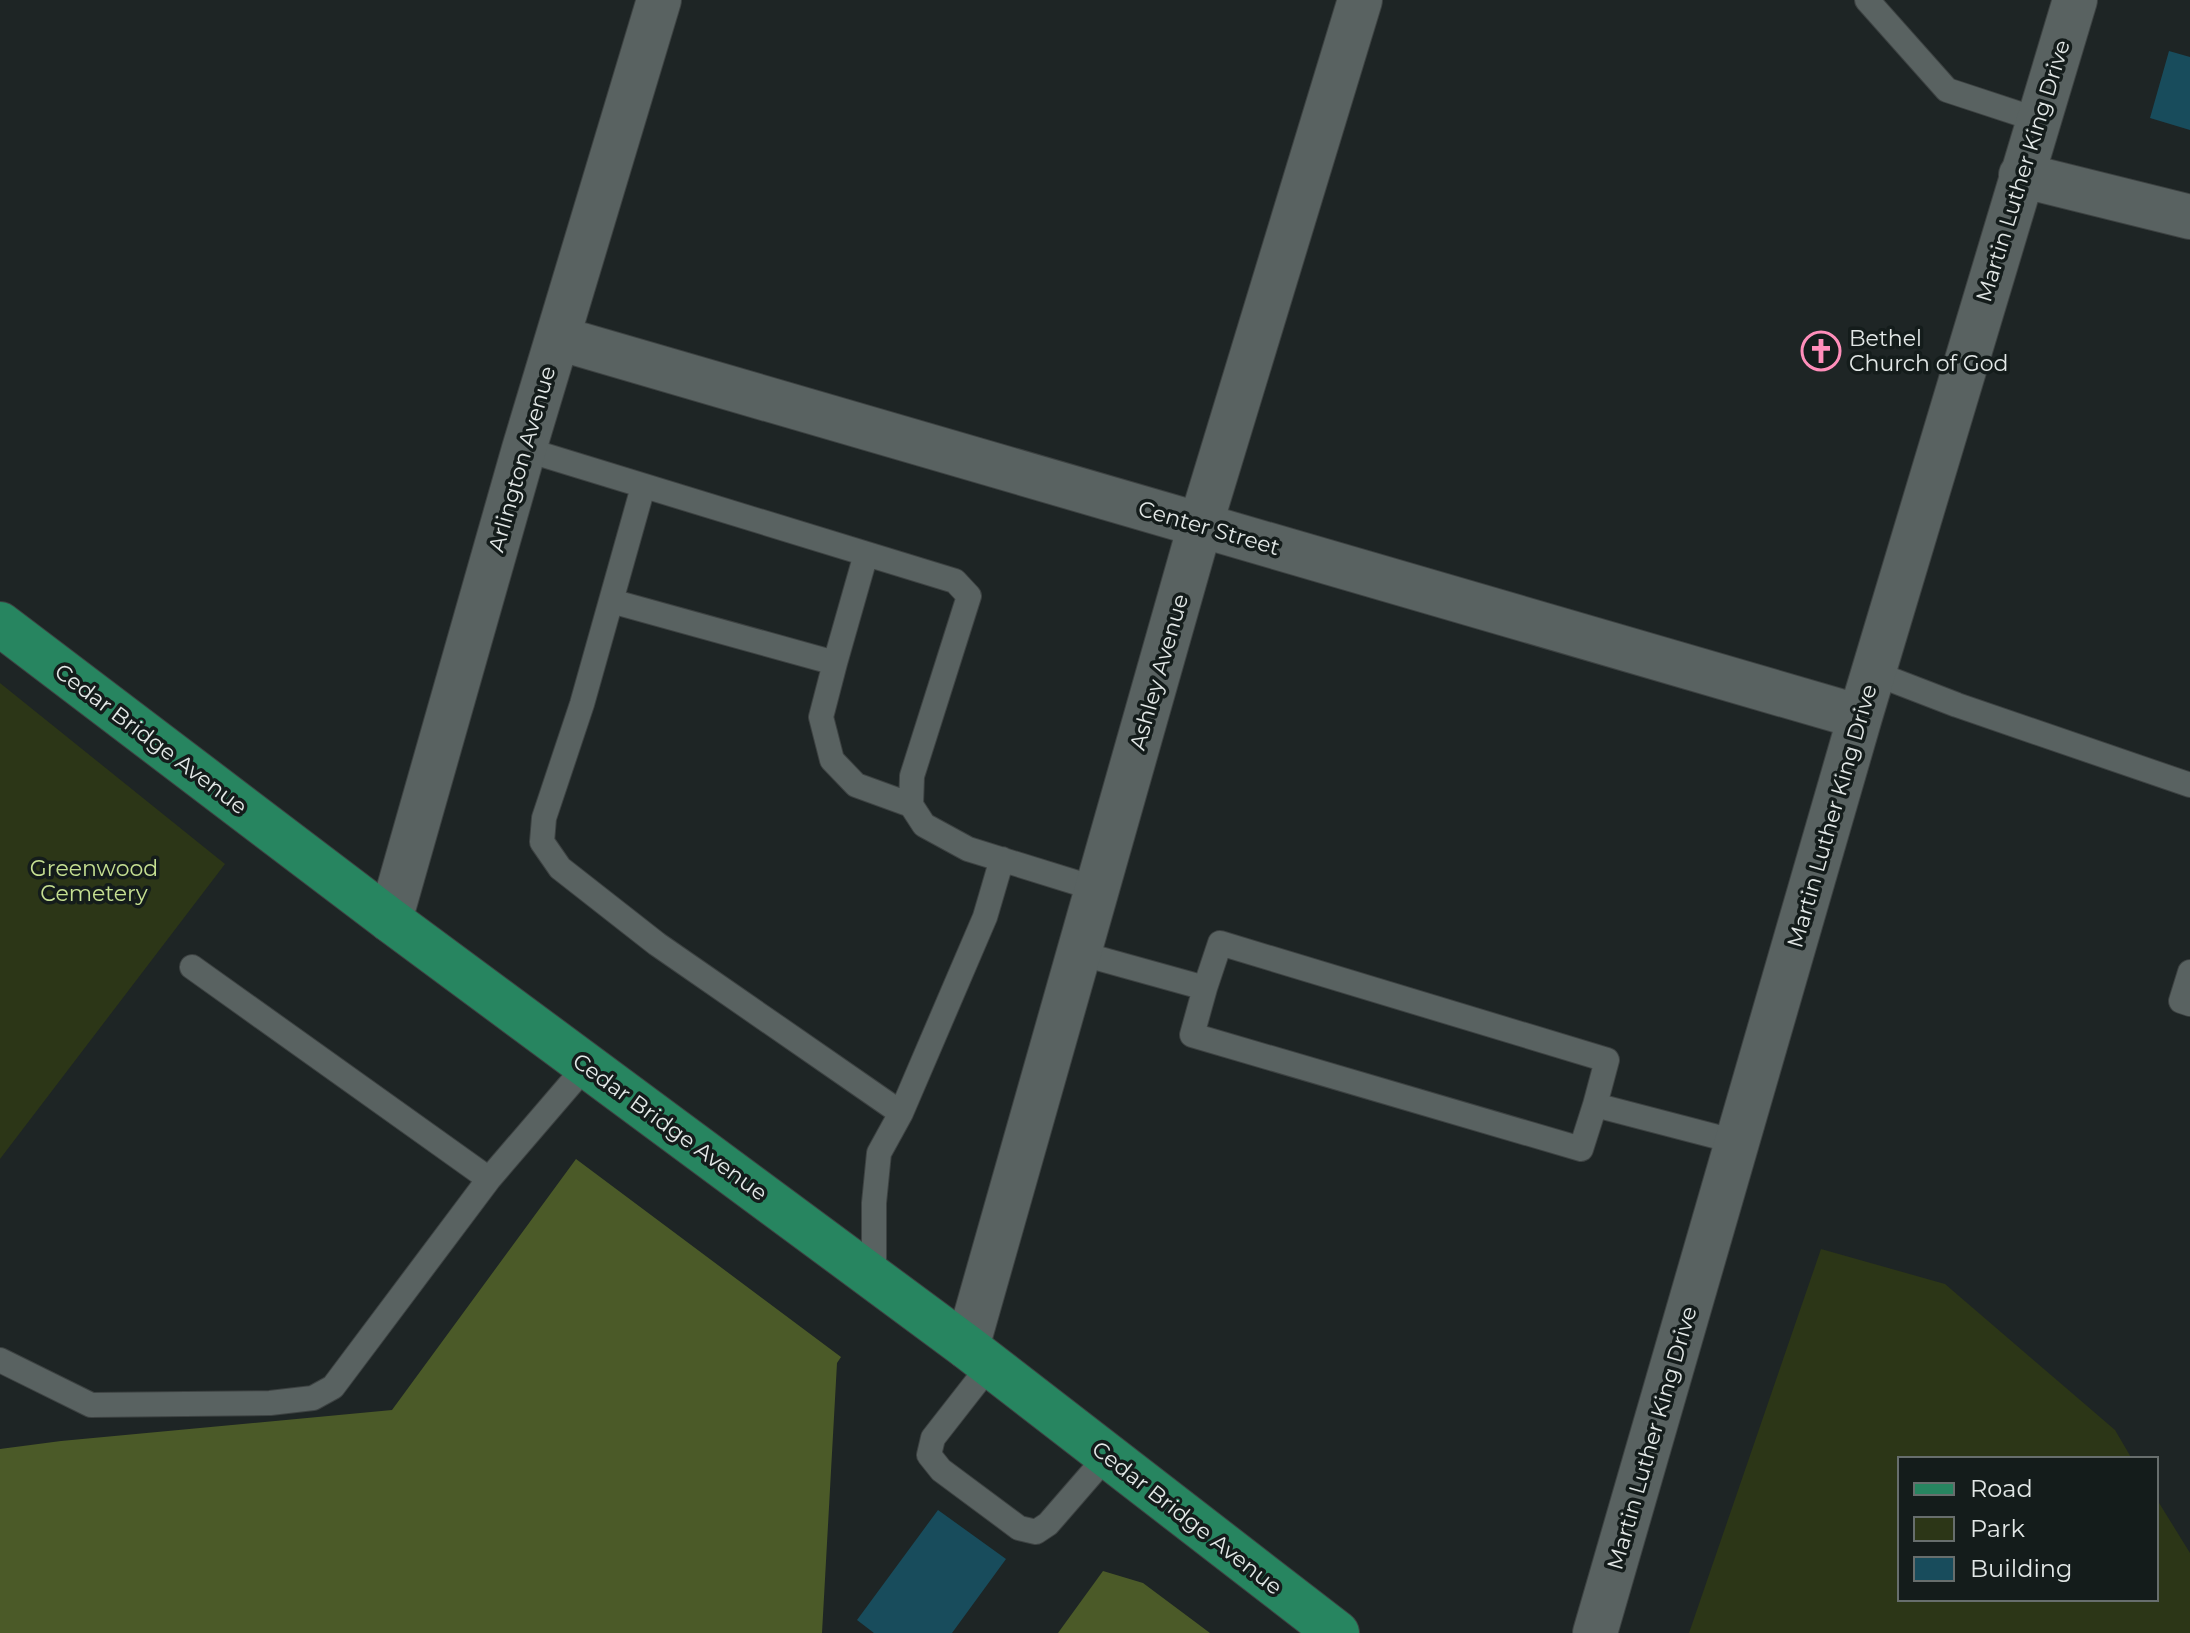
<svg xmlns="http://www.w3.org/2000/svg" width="2190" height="1633" viewBox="0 0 2190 1633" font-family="Montserrat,sans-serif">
<rect width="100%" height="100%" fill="#1e2525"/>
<path fill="#2c3617" d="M0,683l225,181 -225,295z
M1821,1249l124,35 170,146 17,29h-232v140h256v-101l34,55v80h-501z"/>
<path fill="#4b5a28" d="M576,1159l265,198 -4,6 -15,270h-822v-184l61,-8 331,-31z
M1103,1571l40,12 67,50h-152z"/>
<path fill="#184c5c" d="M2169,51l21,6v73l-40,-12z
M938,1510l68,49 -54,74h-78l-17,-13z"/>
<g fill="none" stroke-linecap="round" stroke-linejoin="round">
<defs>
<path id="service" d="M1867,0l80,90 91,30
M524,449l431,132 14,15 -57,180 -1,29 13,20 44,24 129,40
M643,487l-61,217 -38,114 -2,24 18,26 97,76 244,169
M611,601l224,62 -14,54 11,43 24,25 55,20
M835,663l31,-109
M1874,673l83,32 233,80
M1079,953l126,35 -13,47 389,114 14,-44 142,37
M192,967l297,212 97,-113
M2190,972l-9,29 9,3
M1205,988l15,-45 387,117 -12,45
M874,1278v-75l5,-50 22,-40 84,-196 17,-58
M0,1360l91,45 179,-2 43,-5 20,-11 156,-208
M990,1365l-57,73 -4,17 12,15 78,58 17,4 12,-8 59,-68"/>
<path id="minor" d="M2021,175l169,42
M558,338l1302,379
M390,920l134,-471 135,-449
M967,1347l233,-821 160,-526
M1595,1633l265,-916 215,-717"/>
<path id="primary" d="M0,624l390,296 577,427 370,286"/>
</defs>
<use href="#service" stroke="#3d4242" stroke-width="26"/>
<use href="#minor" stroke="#3d4242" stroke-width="46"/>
<use href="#primary" stroke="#3d4242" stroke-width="46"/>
<use href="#service" stroke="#596261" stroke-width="24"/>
<use href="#minor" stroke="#596261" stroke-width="44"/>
<use href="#primary" stroke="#278560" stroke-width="44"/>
</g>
<defs>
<symbol id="church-ring" viewBox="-11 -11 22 22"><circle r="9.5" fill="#141c1b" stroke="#ff8eba" stroke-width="1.5"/><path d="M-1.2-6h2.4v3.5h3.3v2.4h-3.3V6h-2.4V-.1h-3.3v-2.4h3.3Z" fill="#ff8eba"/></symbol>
</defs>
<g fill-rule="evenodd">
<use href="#church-ring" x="1799" y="329" width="44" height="44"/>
</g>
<g text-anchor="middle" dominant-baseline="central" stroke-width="7" stroke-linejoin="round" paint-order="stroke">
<g font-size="22" fill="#e3e8e7" stroke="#141c1b">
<text transform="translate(2023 171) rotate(-73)">Martin Luther King Drive</text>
<text transform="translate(522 459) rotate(-74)">Arlington Avenue</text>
<text transform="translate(1209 528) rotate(16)">Center Street</text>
<text transform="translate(1159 672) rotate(-74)">Ashley Avenue</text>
<text transform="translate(151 739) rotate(37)">Cedar Bridge Avenue</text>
<text transform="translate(1832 816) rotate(-74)">Martin Luther King Drive</text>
<text transform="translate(670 1127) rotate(36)">Cedar Bridge Avenue</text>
<text transform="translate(1652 1438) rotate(-74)">Martin Luther King Drive</text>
<text transform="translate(1187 1518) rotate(38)">Cedar Bridge Avenue</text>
</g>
<g font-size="22" fill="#e3e8e7" stroke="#141c1b" text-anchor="start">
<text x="1849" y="338">Bethel<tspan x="1849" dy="25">Church of God</tspan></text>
</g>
<g font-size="22" fill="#c6e092" stroke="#141c1b">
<text x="94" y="868">Greenwood<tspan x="94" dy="25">Cemetery</tspan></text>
</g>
</g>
<rect x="1898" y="1457" width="260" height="144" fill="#141c1b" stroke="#676e6d" stroke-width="2"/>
<rect x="1914" y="1483" width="40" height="12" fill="#278560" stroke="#676e6d" stroke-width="2"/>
<text x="1970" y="1497" font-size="24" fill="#e3e8e7">Road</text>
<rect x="1914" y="1517" width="40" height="24" fill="#2c3617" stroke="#676e6d" stroke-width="2"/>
<text x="1970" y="1537" font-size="24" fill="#e3e8e7">Park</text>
<rect x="1914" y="1557" width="40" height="24" fill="#184c5c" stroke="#676e6d" stroke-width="2"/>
<text x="1970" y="1577" font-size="24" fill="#e3e8e7">Building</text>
</svg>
